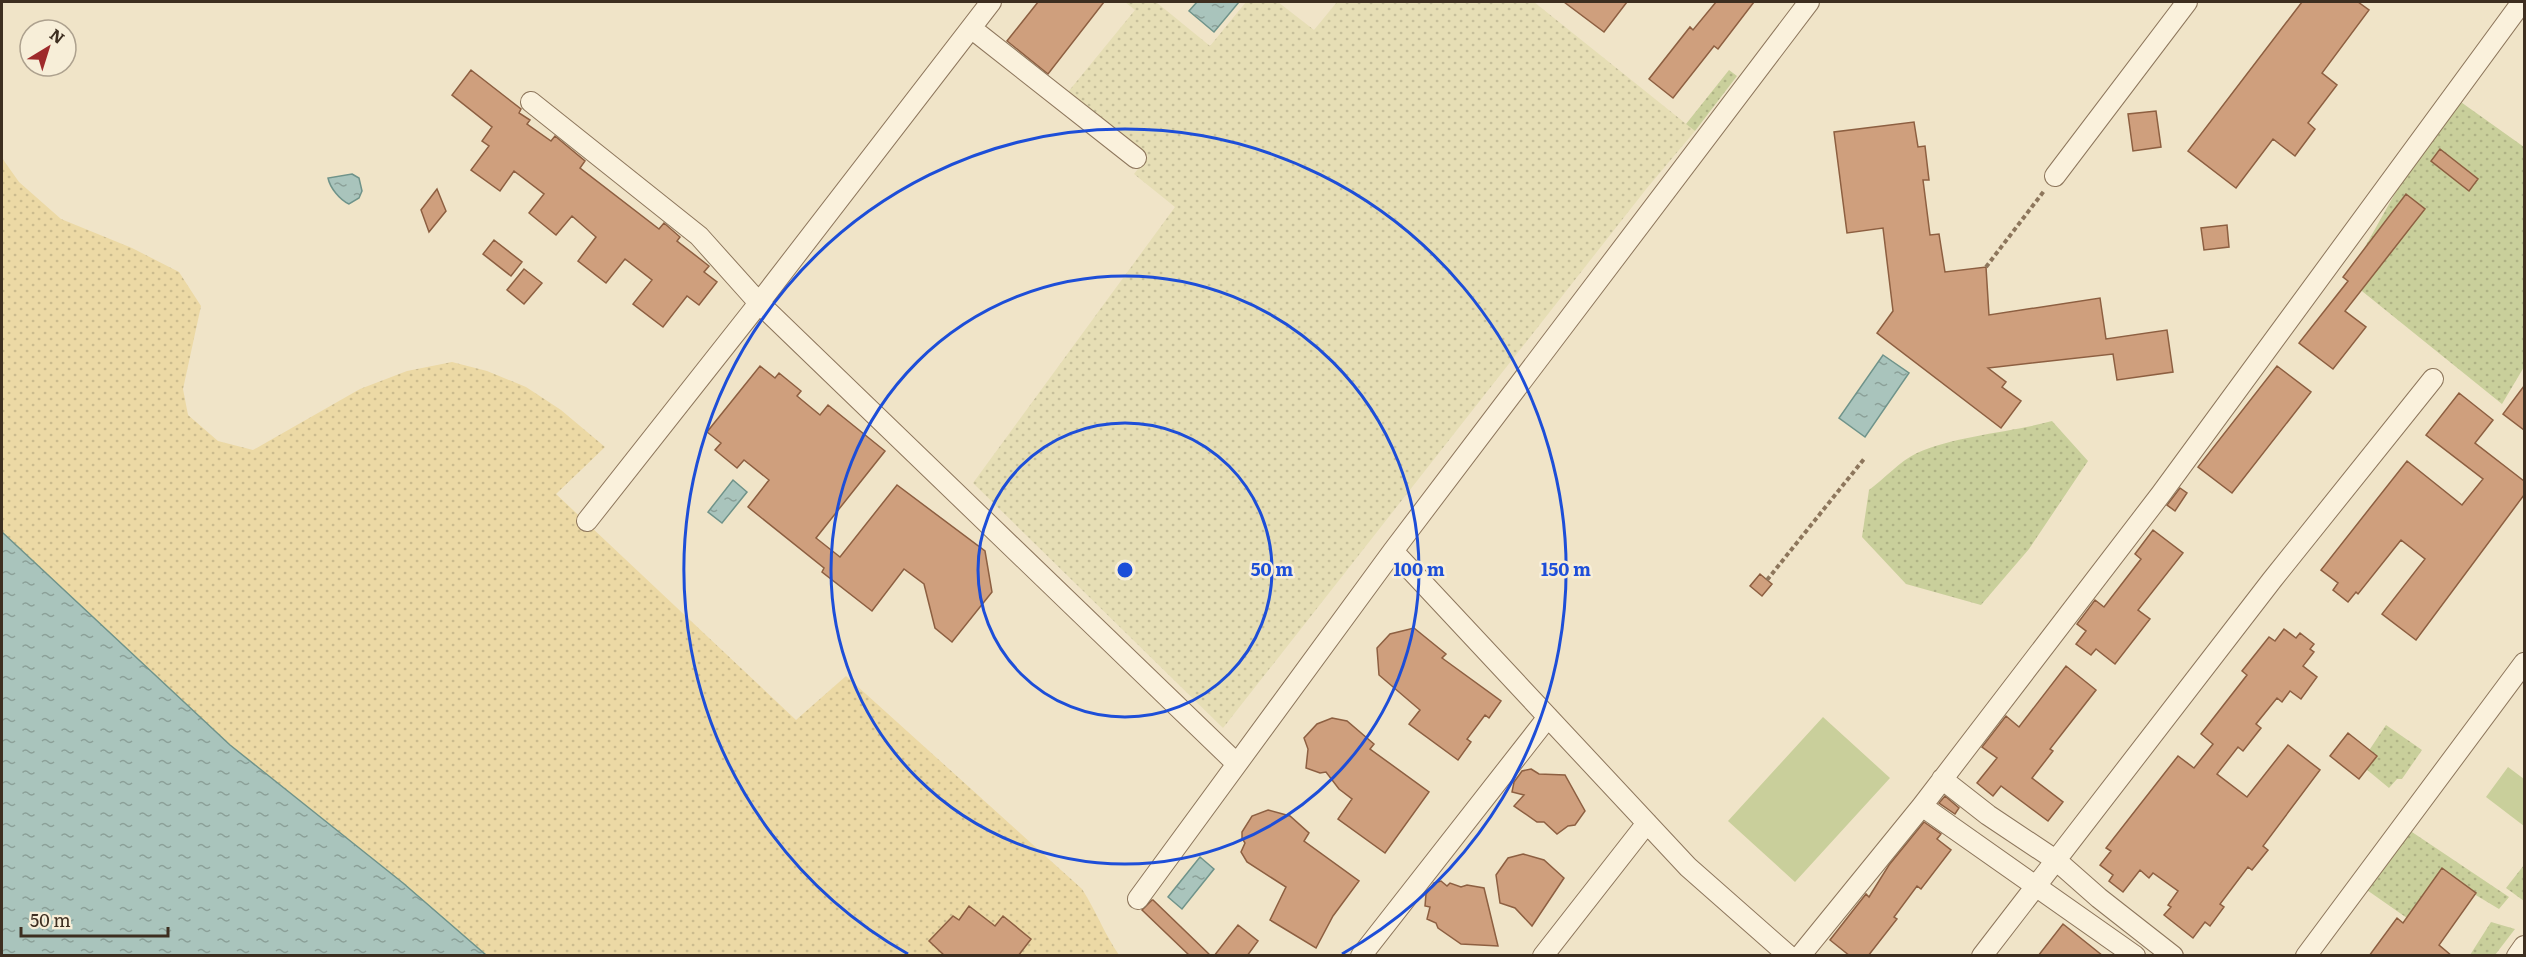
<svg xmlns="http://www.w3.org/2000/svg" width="2526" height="957" viewBox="0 0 2526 957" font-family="Literata,serif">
<defs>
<pattern id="farmland-dots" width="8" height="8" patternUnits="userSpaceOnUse" patternTransform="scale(1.5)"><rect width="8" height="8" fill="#e6deb5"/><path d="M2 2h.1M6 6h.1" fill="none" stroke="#c6bf9b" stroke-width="1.8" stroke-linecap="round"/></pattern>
<pattern id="grass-dots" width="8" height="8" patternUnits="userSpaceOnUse" patternTransform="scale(1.5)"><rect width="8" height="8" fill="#c9cf9b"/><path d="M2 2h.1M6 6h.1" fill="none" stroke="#aeb285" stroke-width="1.8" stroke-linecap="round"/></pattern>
<pattern id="sand-dots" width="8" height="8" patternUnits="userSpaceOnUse" patternTransform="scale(1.5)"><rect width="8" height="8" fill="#ecd9a5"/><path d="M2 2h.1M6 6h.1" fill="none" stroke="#cbbb8e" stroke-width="1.8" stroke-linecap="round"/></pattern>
<pattern id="water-ripples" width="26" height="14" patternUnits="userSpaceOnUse" patternTransform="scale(1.5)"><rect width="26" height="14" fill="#a9c4bc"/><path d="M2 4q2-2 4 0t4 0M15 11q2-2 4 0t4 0" fill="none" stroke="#8ba098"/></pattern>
</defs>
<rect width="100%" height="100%" fill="#f0e4c8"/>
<path fill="url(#farmland-dots)" d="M1125,2h31l54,44 36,-44h32l36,28 23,-28h197l161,129 -48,57 -424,540 -250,-245 202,-276 -41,-33 14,-18 -80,-64 67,-82z"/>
<path fill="url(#grass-dots)" d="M1729,70l8,6 -42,55 -9,-7z
M2458,100l66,47v220l-22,37 -155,-125 69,-123z
M2052,421l36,40 -59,88 -48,56 -75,-21 -44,-47 7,-47c15,-11 31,-29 48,-37 40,-18 92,-20 135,-32z
M2386,725l36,25 -20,29h-5l-8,9 -29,-24z
M2406,828l103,69 -10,12 -40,-24 -42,40 -53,-37z
M2524,865v36l-18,-13z
M2491,922l24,7 -20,26h-25z"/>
<path fill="url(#sand-dots)" d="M2,158l17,24 42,37 71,29 47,24 22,34 -18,83 5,26 30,26 35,9 107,-61 47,-18 45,-9 35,9 39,16 35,23 44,37 -49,47 240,226 50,-44 236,213c14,22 23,46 37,66h-633l-83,-72 -173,-138 -228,-213z"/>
<path fill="#c9cf9b" d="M1823,717l67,61 -95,104 -67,-61z
M2508,767l16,12v47l-38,-29z"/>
<path fill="url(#water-ripples)" stroke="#6f938a" stroke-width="1.5" d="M1197,2h42l-25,30 -25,-21z
M352,174l7,4 3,13 -3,7 -10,6c-9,-4 -19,-16 -21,-26z
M1883,355l26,18 -44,64 -26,-19z
M733,480l14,12 -25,31 -14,-11z
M2,532l228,213 173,138 83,72h-484z
M1200,857l14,12 -32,40 -14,-12z"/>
<path fill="#cf9f7d" stroke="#8d5f41" stroke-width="1.5" d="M1038,2h66l-56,72 -41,-33z
M1564,2h63l-23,30z
M1716,2h38l-36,47 -4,-3 -41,52 -24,-19 41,-52 3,3z
M2302,2h56l11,8 -47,63 15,12 -29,38 7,6 -20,27 -22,-17 -37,49 -48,-37z
M471,70l50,39 -2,4 11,7 -3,4 24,17 4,-5 30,25 -5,7 79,61 5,-6 16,14 -3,4 32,25 -5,6 13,10 -18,23 -12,-9 -24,31 -30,-23 19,-24 -27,-21 -19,24 -28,-22 18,-24 -24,-21 -16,19 -27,-22 15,-19 -30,-23 -14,20 -29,-21 18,-24 -7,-5 10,-14 -40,-32z
M2156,111l5,36 -28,4 -5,-37z
M1914,122l4,25 7,-1 4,34h-6l7,55 9,-1 6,38 41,-5 3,48 111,-17 6,41 61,-9 6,42 -56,8 -4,-26 -125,14 18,14 -4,5 19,14 -20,27 -124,-95 16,-22 -10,-83 -36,5 -13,-101z
M2440,149l38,30 -9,12 -38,-30z
M437,189l9,22 -17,21 -8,-22z
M2406,194l19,15 -80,102 21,16 -33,42 -34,-26 49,-62 -5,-4z
M2227,225l2,22 -25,3 -3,-22z
M494,240l28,22 -11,14 -28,-22z
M524,269l18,14 -18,21 -17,-14z
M760,366l15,12 4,-5 22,18 -4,5 23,19 8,-10 57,46 -69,87 24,19 57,-72 88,66 7,41 -40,50 -17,-14 -11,-44 -20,-15 -32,42 -50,-39 2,-4 -76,-61 21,-27 -25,-20 -7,8 -22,-18 6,-7 -14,-11z
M2277,366l34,26 -79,101 -34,-26z
M2524,386v44l-21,-16z
M2459,393l34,27 -18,23 49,38v14l-108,145 -34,-26 43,-55 -24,-19 -43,54 -2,-2 -8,10 -15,-12 5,-7 -17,-13 86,-109 55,44 21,-26 -57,-44z
M2180,488l7,5 -12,18 -8,-6z
M2153,530l30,23 -45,57 12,9 -35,45 -19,-15 -5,6 -15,-11 10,-13 -9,-7 18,-24 9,7 37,-48 -6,-5z
M1760,574l12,10 -10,12 -12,-10z
M1414,628l32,26 -4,4 59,43 -12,17 -4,-3 -18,24 4,3 -13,18 -49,-36 11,-14 -41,-35 -2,-27 13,-14z
M2284,629l12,9 4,-5 14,11 -4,5 4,3 -11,14 14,11 -16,22 -11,-8 -8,11 -5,-4 -21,26 5,4 -18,23 -5,-4 -21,27 30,23 41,-52 32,25 -57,76 5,4 -16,20 -4,-3 -28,37 4,3 -14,19 -5,-4 -12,16 -29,-23 7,-8 -3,-2 10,-14 -25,-18 -4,5 -9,-8 -17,22 -14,-11 4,-6 -13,-10 11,-14 -5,-3 72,-92 16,12 19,-24 -12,-10 46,-59 -5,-4 27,-34 6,4z
M2066,666l30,24 -46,59 3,2 -21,27 31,24 -15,19 -47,-35 -8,10 -16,-13 20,-25 -15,-11 24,-31 13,11z
M1332,718l15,3 27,23 -4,5 59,43 -44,61 -47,-34 14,-20 -13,-10 -13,-17 -6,1 -14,-5 2,-19 -4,-11 13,-14z
M2348,733l29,23 -18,23 -29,-23z
M1531,769l8,5 26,1 20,36 -10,14 -7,1 -11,8 -13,-12h-7l-23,-16 10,-11 -12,-3 2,-10 8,-11z
M1945,796l14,12 -4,6 -16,-11z
M1268,810l22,6 19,17 -5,8 55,40 -26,35 -17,32 -46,-28 16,-33 -39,-25 -6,-10 4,-9 -3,-5v-6l10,-16z
M1924,822l17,12 -4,5 14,11 -30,39 -4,-3 -23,31 3,2 -29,37h-18l-20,-16 36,-46 3,3 20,-32z
M1523,854l21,6 20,18 -32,48 -17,-18 -15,-5 -4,-28 12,-17z
M2442,868l34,25 -37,52 13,11h-83l28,-38 6,5z
M1441,881l6,5 3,-3 11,4 6,-2 17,3 14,58 -37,-2 -23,-16 -2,-5 -9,-4 3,-12 -5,-1 1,-12 8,-11z
M1152,900h1l58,56h-21l-48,-46z
M969,906l26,20 8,-10 28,23 -13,17h-73l-16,-15 24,-25 6,4z
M2063,924l40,32h-65z
M1238,925l20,16 -11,15h-33z"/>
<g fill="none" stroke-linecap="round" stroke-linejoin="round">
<defs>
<path id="minor" d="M971,28l165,130
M531,102l168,134 60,67 477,460
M2055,176l132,-174
M587,521l172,-218 232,-301
M1393,551l295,316 101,89
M1942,779l46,36 69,46 42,37 74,58
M1922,806l213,150
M1138,899l255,-348 416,-549
M1361,956l187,-239
M1543,956l104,-133
M1800,956l122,-150 239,-312 361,-492
M1982,956l290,-376 161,-201
M2306,956l218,-293
M2517,956l7,-10"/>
</defs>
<use href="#minor" stroke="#8d765c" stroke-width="22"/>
<path stroke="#8d765c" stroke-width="4" stroke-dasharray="4.5 3" stroke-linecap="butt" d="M1986,267l58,-76
M1767,580l97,-121"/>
<use href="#minor" stroke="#faf1dc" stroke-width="20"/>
</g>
<g fill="none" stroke="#1d4ed8" stroke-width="3">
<circle cx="1125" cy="570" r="147"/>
<circle cx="1125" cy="570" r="294"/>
<path d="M908 954A441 441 0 1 1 1342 954"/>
</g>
<circle cx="1125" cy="570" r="9" fill="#1d4ed8" stroke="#f7eed8" stroke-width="3"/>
<g font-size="18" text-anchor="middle" font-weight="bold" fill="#1d4ed8" stroke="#f7eed8" stroke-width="5" stroke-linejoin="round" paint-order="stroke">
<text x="1272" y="576">50 m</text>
<text x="1419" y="576">100 m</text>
<text x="1566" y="576">150 m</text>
</g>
<rect width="2526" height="957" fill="none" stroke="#3d2e20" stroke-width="6"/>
<g transform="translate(48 48) rotate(38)"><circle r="28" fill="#f7eed8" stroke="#ada18e" stroke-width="1.5"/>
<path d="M0-4.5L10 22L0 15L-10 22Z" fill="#9e2a2b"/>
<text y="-9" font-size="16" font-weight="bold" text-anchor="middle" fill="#3d2e20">N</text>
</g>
<path d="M21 927v9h147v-9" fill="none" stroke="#3d2e20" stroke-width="3"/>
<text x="30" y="927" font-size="18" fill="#3d2e20" stroke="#f7eed8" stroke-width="4.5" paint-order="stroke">50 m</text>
</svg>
